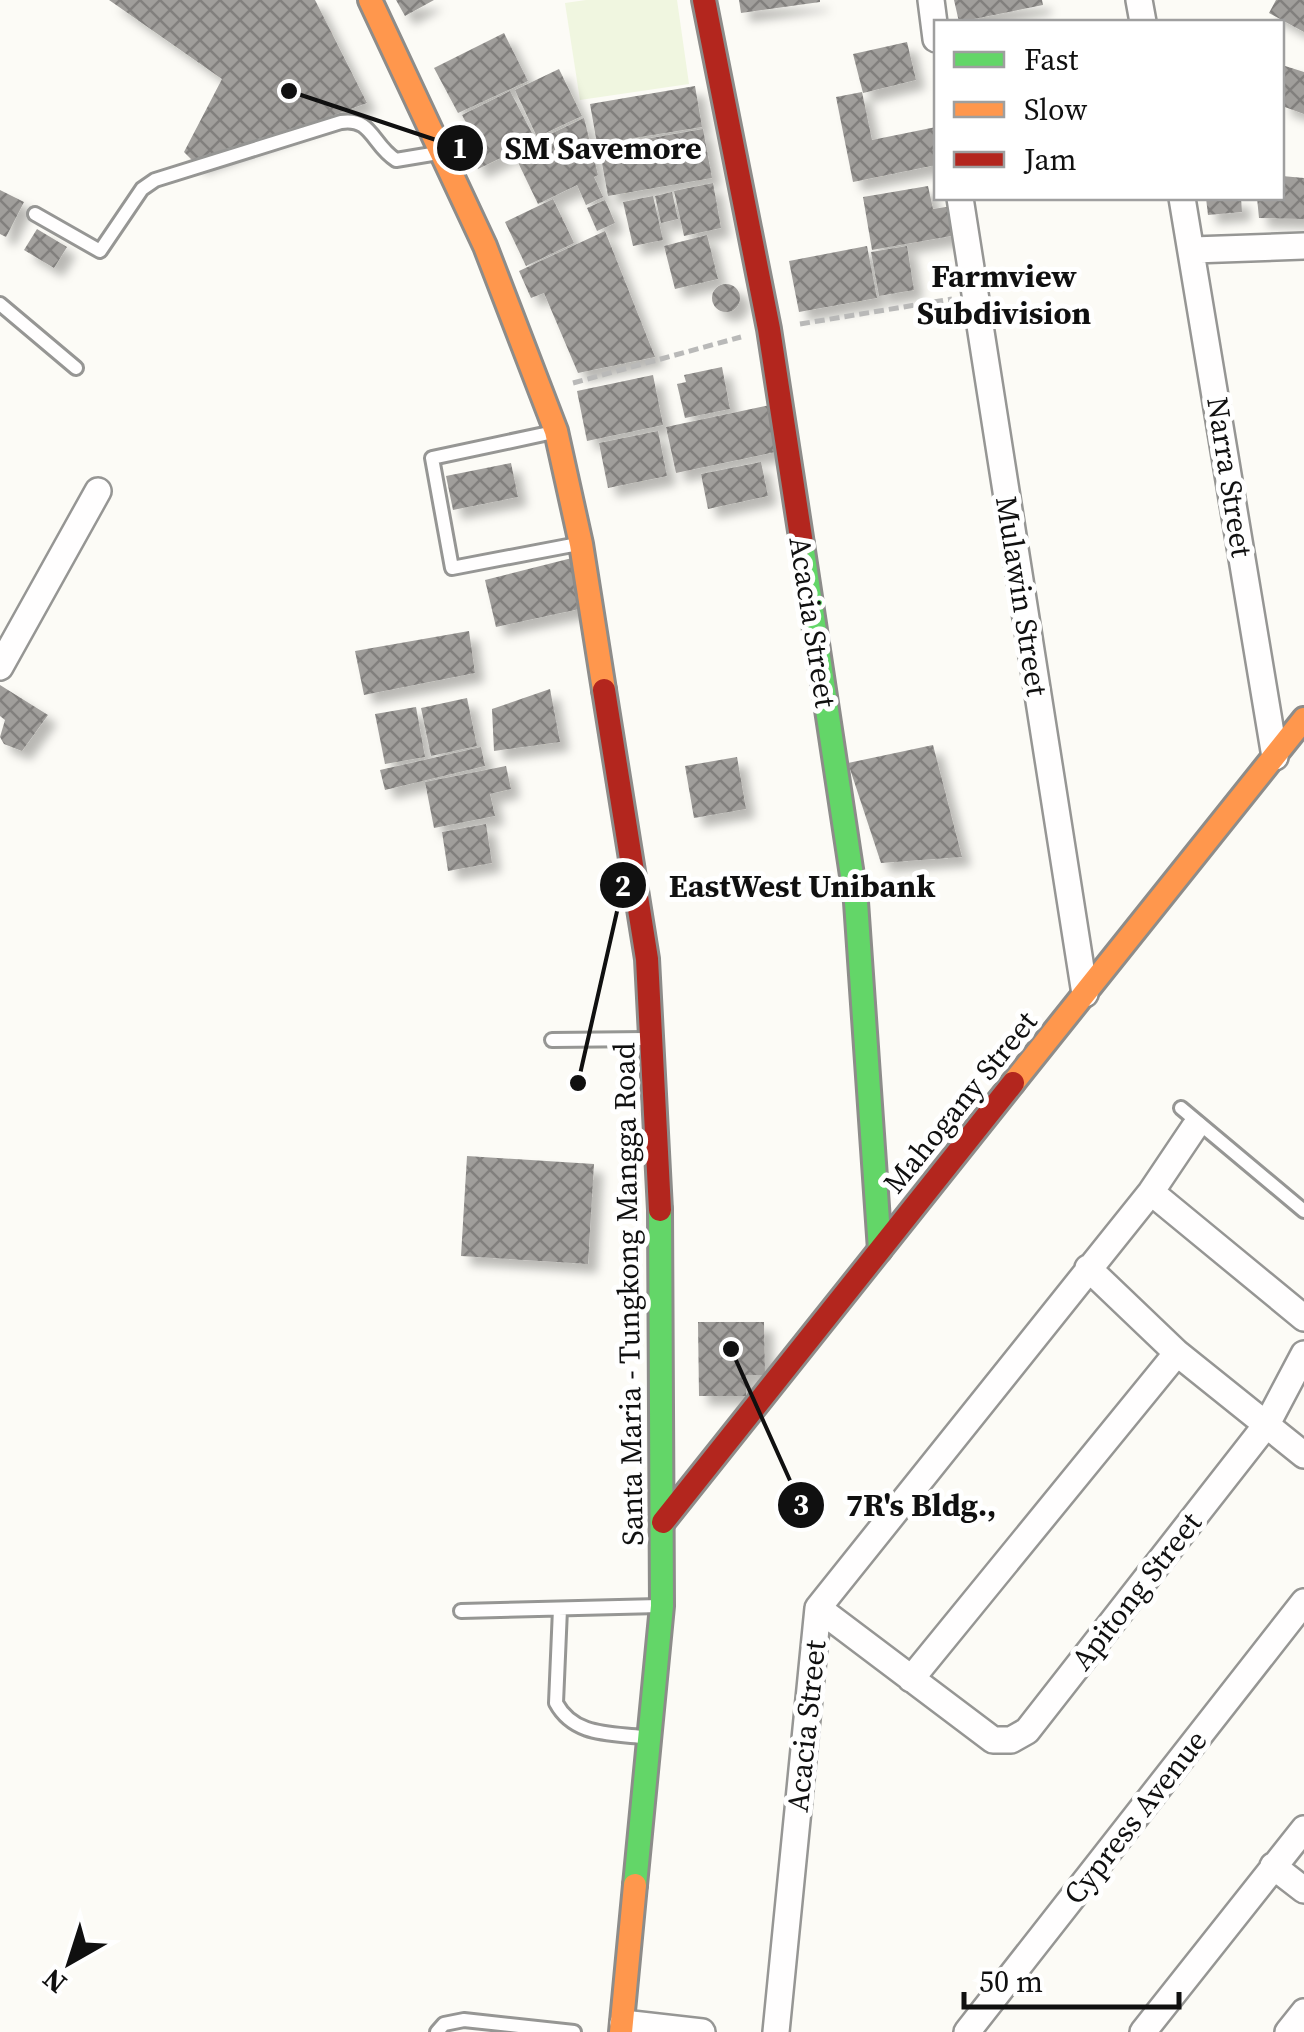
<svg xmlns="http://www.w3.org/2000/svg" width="1304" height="2032" viewBox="0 0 1304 2032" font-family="'Source Serif 4',serif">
<defs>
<pattern id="building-cross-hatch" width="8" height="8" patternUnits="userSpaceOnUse" patternTransform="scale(2.5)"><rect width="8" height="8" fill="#a09e9b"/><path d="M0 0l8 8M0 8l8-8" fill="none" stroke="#817f7d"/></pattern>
<filter id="shadow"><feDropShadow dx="9" dy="9" stdDeviation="5" flood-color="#0004"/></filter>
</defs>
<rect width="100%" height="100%" fill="#fcfbf6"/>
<path fill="#f0f6e0" d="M586,0h91l12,84 -109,16 -15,-97z"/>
<path fill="url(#building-cross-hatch)" filter="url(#shadow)" d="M109,0h206l52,103 -170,62 -13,-13 38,-73z
M396,0h38l-29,16z
M739,0h81v2l-79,11z
M954,0h88l1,5 -84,17z
M1276,0h28v32l-35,-19z
M504,33l24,48 -70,32 -24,-45z
M907,42l9,38 -53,13 -10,-39z
M1282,65l22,7v42l-22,-8z
M559,69l23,47 -45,21 -22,-47z
M695,86l7,41 -105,17 -7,-40z
M510,91l26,50 48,-23 14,57 -4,2 9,20 -17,8 -9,-20 -39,19 -25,-52 -35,17 -11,-21 9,-6 -14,-27z
M862,92l10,48 64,-13v38l-83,17 -17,-85z
M703,129l9,49 -104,18 -9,-49z
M1282,176l22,2v41l-45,-1 -2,-20h25z
M713,183l8,45 -37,8 -10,-45z
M928,186l5,23 19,-3 5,29 -85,15 -9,-53z
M0,190l24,12 -18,35 -6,-3z
M672,192l6,27 -17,4 -6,-27z
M653,196l10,44 -30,6 -10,-44z
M1206,198h35l1,14 -34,3z
M553,199l21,44 -48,23 -21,-44z
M605,200l10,23 -18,8 -10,-23z
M37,229l30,18 -13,21 -30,-18z
M605,231l50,126 -77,16 -34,-80 -13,5 -12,-27z
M707,235l11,44 -43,10 -11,-43z
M867,246l10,52 -78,14 -10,-51z
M907,246l7,44 -35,6 -8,-44z
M712 298a14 14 0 1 1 28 0a14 14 0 1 1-28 0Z
M722,367l8,42 -45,9 -8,-34 9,-2 -2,-7z
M653,375l10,50 -76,16 -10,-50z
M770,405l10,46 -104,22 -10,-46z
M658,431l9,45 -59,12 -9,-45z
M761,462l7,34 -60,13 -7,-35z
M511,463l7,34 -65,13 -7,-34z
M572,558l12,50 -88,19 -11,-47z
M469,631l6,42 -111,22 -9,-44z
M0,685l48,30 -26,36 -18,-7 -4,-7 5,-17 -5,-4z
M550,689l10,53 -66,9 -2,-42z
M467,698l10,48 -46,10 -10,-48z
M416,707l9,50 -40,7 -10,-50z
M933,745l29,112 -81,6 -33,-100z
M481,747l4,19 -100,24 -5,-20z
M737,757l9,52 -52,9 -9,-52z
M506,766l5,23 -21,5 5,22 -61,12 -9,-46z
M486,824l6,39 -44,8 -6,-39z
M467,1156l127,8 -6,100 -127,-8z
M698,1322h66l1,53h-19v21h-47z"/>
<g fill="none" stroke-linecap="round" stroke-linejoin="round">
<defs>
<path id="lane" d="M35,214l65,37 42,-62 13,-9 186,-58c31,-5 31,23 55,38l42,-7
M0,304l76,64
M549,433l-117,25 20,110 126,-24
M552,1040l95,-1
M1181,1108l123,103
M560,1609l-4,94c18,33 53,30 86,34
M461,1611l198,-5
M437,2032l7,-8 20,-4 110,12"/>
<path id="street" d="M931,0l5,39
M1139,0l4,22
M960,198l125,796
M1182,198l93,559
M1193,250l111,-4
M0,667l98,-176
M1151,1192l153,126
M1088,1268l89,85 127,102
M818,1608l175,132h18l16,-9 240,-307 37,-70
M911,1679l266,-326
M1273,1866l31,24
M623,2023l79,9
M776,2032l42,-424 333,-416 43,-64
M967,2032l337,-430
M1143,2032l161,-203
M1288,2032l16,-20"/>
<path id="fast" d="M802,544l54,358 24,348
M635,1885l27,-279 -2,-396"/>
<path id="slow" d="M370,0l115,246 71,185 25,113 23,146
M1013,1083l291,-364
M621,2032l14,-147"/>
<path id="jam" d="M704,0l65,329 33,215
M604,690l43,269 13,251
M663,1522l350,-439"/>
</defs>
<use href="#lane" stroke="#969694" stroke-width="18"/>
<use href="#street" stroke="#969694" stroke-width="30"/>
<use href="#fast" stroke="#8d8c8a" stroke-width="28"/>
<use href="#slow" stroke="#8d8c8a" stroke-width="28"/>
<use href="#jam" stroke="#8d8c8a" stroke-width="28"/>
<path stroke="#b9b9b8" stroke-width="5" stroke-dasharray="10 5" stroke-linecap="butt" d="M800,324l152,-25
M573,383l168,-46"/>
<use href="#lane" stroke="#fffefe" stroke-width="12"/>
<use href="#street" stroke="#fffefe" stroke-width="25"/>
<use href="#fast" stroke="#63d668" stroke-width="22"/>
<use href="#slow" stroke="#ff974d" stroke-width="22"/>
<use href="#jam" stroke="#b3261e" stroke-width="22"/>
</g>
<g text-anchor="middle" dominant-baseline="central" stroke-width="10" stroke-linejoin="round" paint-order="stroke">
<g font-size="30" fill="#101010" stroke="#fff">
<text transform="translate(1230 477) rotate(81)">Narra Street</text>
<text transform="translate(1022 596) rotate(81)">Mulawin Street</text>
<text transform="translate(813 622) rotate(81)">Acacia Street</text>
<text transform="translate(960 1102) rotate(-51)">Mahogany Street</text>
<text transform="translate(628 1294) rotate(-91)">Santa Maria - Tungkong Mangga Road</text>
<text transform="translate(1136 1591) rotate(-52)">Apitong Street</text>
<text transform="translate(806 1726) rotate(-84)">Acacia Street</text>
<text transform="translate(1135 1817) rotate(-52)">Cypress Avenue</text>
</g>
<g font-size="32" font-weight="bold" fill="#101010" stroke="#fff">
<text x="1004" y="276">Farmview<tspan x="1004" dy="37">Subdivision</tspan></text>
</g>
</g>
<path fill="none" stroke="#101010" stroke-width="4" d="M289 91L460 148M578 1083L623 885M731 1349L801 1505"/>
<g fill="#101010" stroke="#fff" stroke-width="4">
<circle cx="289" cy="91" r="10"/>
<circle cx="578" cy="1083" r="10"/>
<circle cx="731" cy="1349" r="10"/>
<circle cx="460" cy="148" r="25"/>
<circle cx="623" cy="885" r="25"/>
<circle cx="801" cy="1505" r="25"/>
</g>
<g font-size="30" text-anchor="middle" font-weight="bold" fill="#fff">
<text x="460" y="158">1</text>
<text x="623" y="896">2</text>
<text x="801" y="1515">3</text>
</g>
<g font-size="32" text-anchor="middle" font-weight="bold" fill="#101010" stroke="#fff" stroke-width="10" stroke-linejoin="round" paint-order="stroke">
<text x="603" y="159">SM Savemore</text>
<text x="802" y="897">EastWest Unibank</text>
<text x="921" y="1516">7R's Bldg.,</text>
</g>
<rect x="934" y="20" width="350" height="180" fill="#ffffff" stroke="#9f9f9f" stroke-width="2.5"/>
<rect x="954" y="52" width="50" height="15" fill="#63d668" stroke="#9f9f9f" stroke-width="2.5"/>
<text x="1024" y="70" font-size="30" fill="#101010">Fast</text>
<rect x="954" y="102" width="50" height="15" fill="#ff974d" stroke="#9f9f9f" stroke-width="2.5"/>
<text x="1024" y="120" font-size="30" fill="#101010">Slow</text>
<rect x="954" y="152" width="50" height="15" fill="#b3261e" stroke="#9f9f9f" stroke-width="2.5"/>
<text x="1024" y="170" font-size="30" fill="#101010">Jam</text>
<g transform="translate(70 1962) rotate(219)" stroke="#ffffff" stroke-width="8" paint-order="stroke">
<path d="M0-8L18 38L0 25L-18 38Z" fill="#101010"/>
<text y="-15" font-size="28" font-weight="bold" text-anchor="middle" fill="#101010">N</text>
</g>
<path d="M964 1992v15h215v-15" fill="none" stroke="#101010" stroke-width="5"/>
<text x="979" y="1992" font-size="30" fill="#101010" stroke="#ffffff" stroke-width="8" paint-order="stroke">50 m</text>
</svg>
